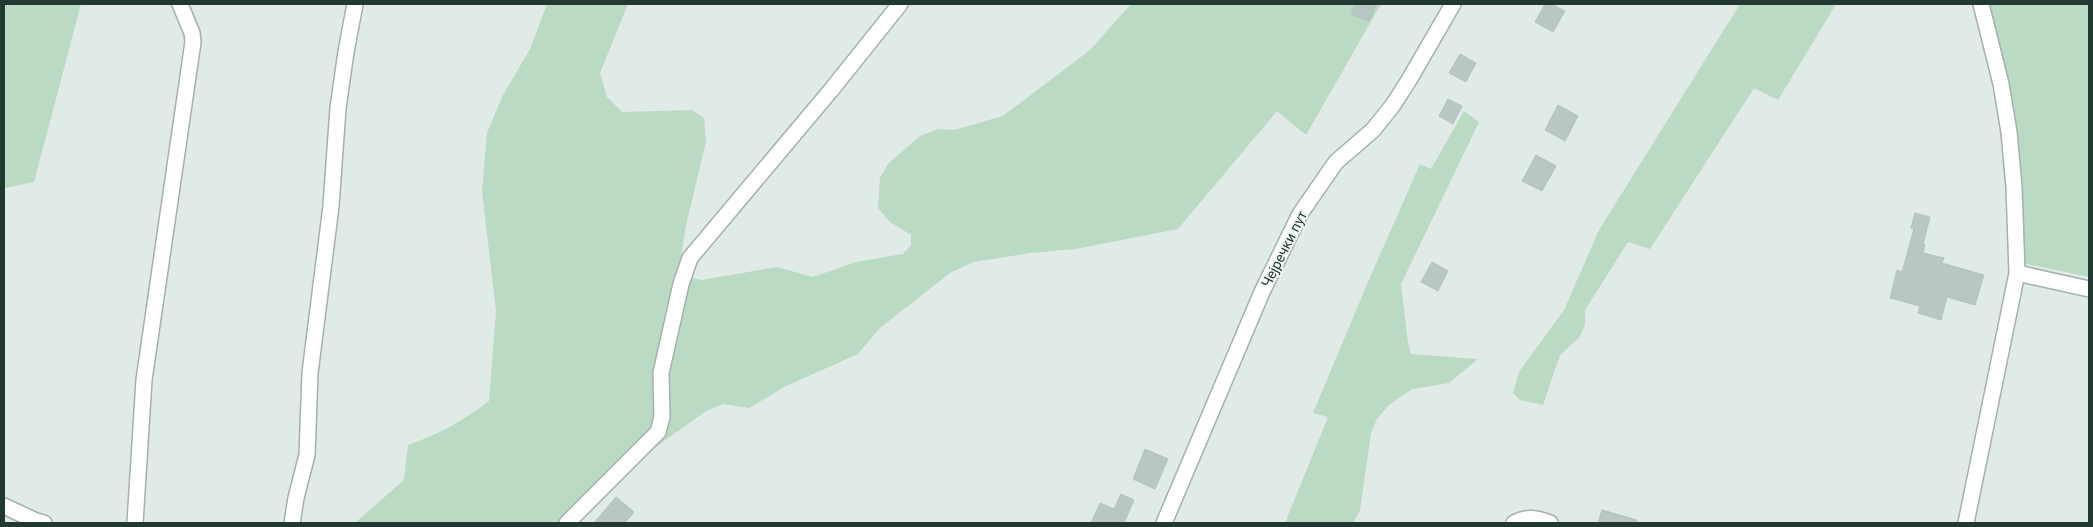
<svg xmlns="http://www.w3.org/2000/svg" width="2093" height="527" viewBox="0 0 2093 527" font-family="Roboto,sans-serif">
<rect width="100%" height="100%" fill="#e0eae6"/>
<path fill="#badac3" d="M4,4h77l-47,178 -30,6z
M547,4h81l-28,69 7,24 15,15 70,-2 12,8 2,24 -20,83 -8,50 24,5 75,-13 36,10 43,-15 47,-8 8,-9v-10l-21,-13 -12,-14 2,-30 8,-14 32,-28 18,-7 16,1 49,-14 87,-66 41,-46h250l-75,131 -29,-24 -99,118 -103,20 -45,4 -57,9 -23,11 -70,55 -22,26 -72,32 -37,22 -26,-4 -17,7 -64,46 -69,66h-218l49,-43 4,-35c30,-10 56,-25 81,-44l7,-90 -14,-120 5,-58 16,-38 27,-46z
M1740,4h96l-58,96 -24,-12 -104,161 -22,-7 -43,68v15l-6,13 -19,17 -17,50 -23,-5 -7,-7 6,-21 45,-62 35,-80z
M1987,4h102v273l-67,-14 1,-47 -5,-68z
M1464,111l15,11 -78,162 7,59 3,11 67,5 -29,24 -37,6 -23,16 -12,14 -6,14 -11,77 -7,13h-68l43,-106 -15,-4 55,-131 52,-118 11,5z"/>
<path fill="#b9c7c2" stroke="#b3c3bd" d="M1355,4h21l-7,17 -18,-7z
M1545,4h6l14,7 -12,21 -18,-10z
M1460,54l16,9 -10,19 -17,-9z
M1448,99l14,7 -9,18 -14,-8z
M1558,105l20,11 -13,25 -20,-11z
M1536,155l20,11 -14,25 -20,-10z
M1915,213l15,4 -7,27 2,1 -2,8 21,5 -2,5 42,12 -9,30 -28,-8 -6,23 -23,-7 2,-7 -30,-8 7,-28 5,2 12,-43 -3,-1z
M1432,262l16,9 -10,20 -17,-9z
M1145,449l23,10 -13,30 -22,-10z
M1121,494l13,6 -10,23h-33l9,-20 14,6z
M616,497l18,15 -9,11h-31z
M1602,510l35,10 -1,3h-38z"/>
<g fill="none" stroke-linecap="round" stroke-linejoin="round">
<defs>
<path id="minor" d="M2017,273l72,16
M4,506l32,15 8,2
M135,523l9,-143 49,-338 -1,-9 -12,-29
M292,523l4,-25 11,-43 3,-82 21,-167 7,-98 8,-56 9,-48
M567,523l91,-91 4,-15 -1,-44 20,-89 9,-26 142,-169 68,-85
M1164,523l98,-231 38,-78 36,-52 37,-32 20,-25 16,-25 44,-76
M1514,523c13,-7 23,-5 36,0
M1966,523l51,-250 -3,-86 -5,-55 -8,-48 -20,-80"/>
</defs>
<use href="#minor" stroke="#a3b1ad" stroke-width="18"/>
<use href="#minor" stroke="#fff" stroke-width="15"/>
</g>
<g text-anchor="middle" dominant-baseline="central" stroke-width="4" stroke-linejoin="round" paint-order="stroke">
<g font-size="14" fill="#223933" stroke="#f0f7f4">
<text transform="translate(1284 249) rotate(-63)">Чејречки пут</text>
</g>
</g>
<rect width="2093" height="527" fill="none" stroke="#223933" stroke-width="10"/>
</svg>
